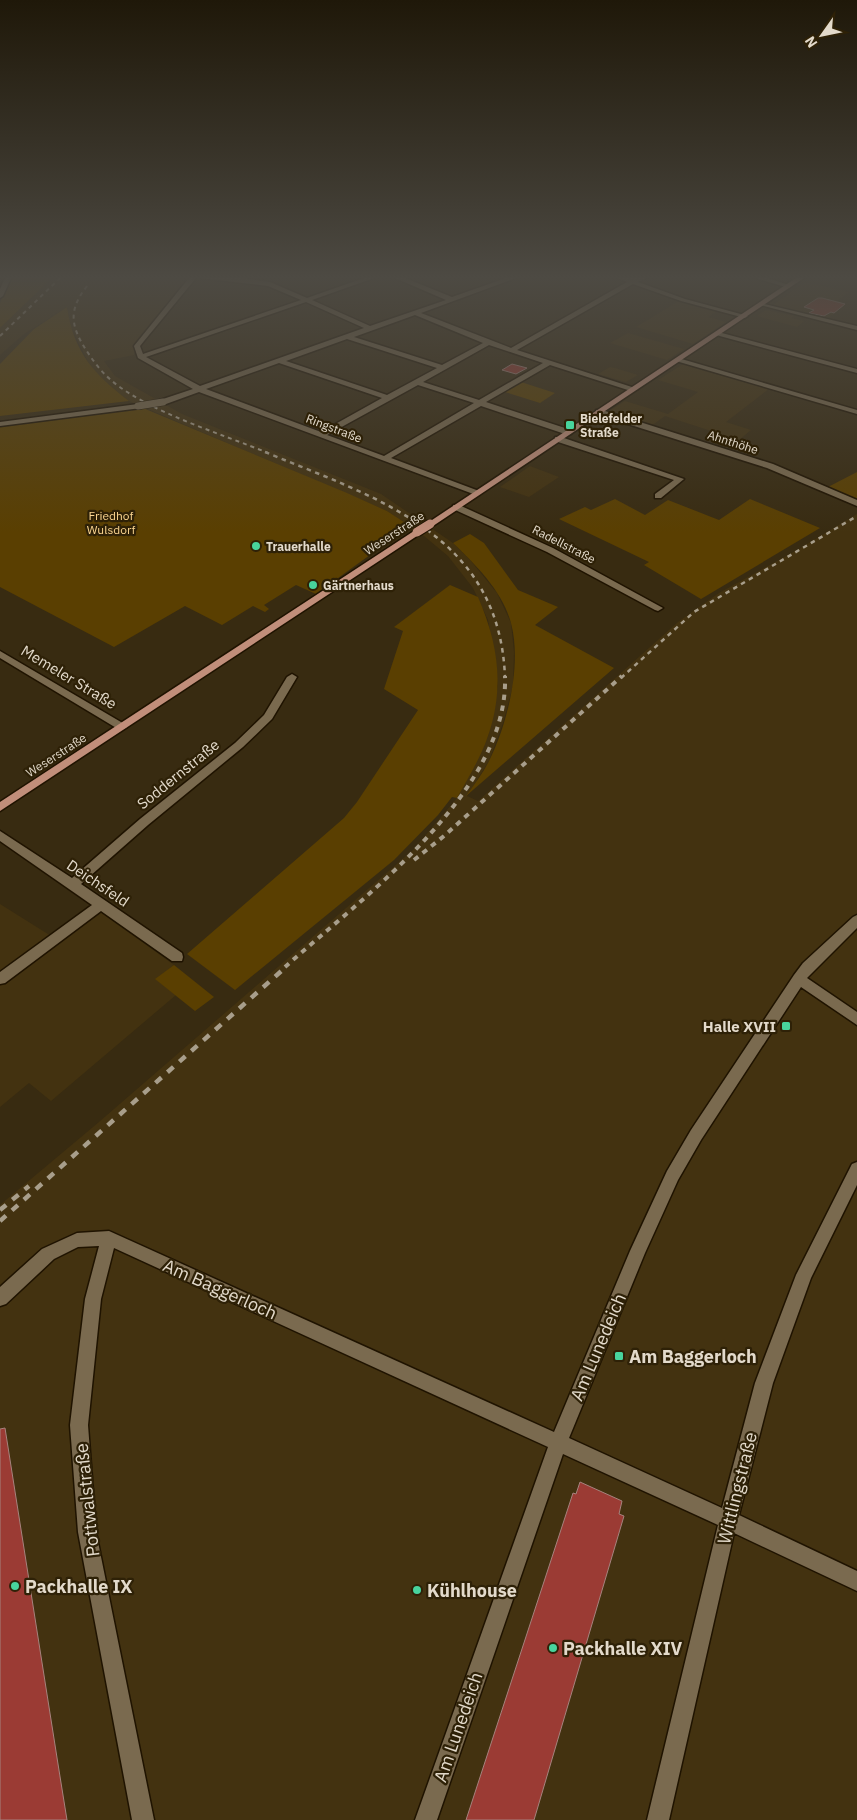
<svg xmlns="http://www.w3.org/2000/svg" width="857" height="1820" viewBox="0 0 857 1820" font-family="'IBM Plex Sans',sans-serif">
<rect width="100%" height="100%" fill="#382b11"/>
<path fill="#433210" d="M52,278h137l-54,67 -1,10 -30,6 11,15 67,38 199,80 72,49 18,18 26,32 14,30 3,29 -1,34 -10,37 -14,38 -22,35 11,5 200,-179 41,-29 80,-44 58,-35v1306h-857v-615l99,-83 314,-272 44,-52 31,-62 10,-50 -10,-66 -15,-32 -25,-32 -24,-20 -37,-25 -258,-110 -27,-21 -12,-14 -20,-41 -3,-18 -43,27 -24,21v-27z
M805,282l44,10 -12,9 9,3 -19,15 -54,-14z
M679,301l38,10 -9,6 18,5 -33,22 -57,-17z
M766,310l28,6 -3,2 13,3 -7,6 -40,-11z
M628,333l56,16 -17,11 -57,-17z
M688,361l86,24 -48,37 25,8 -12,10 -74,-24 -14,10 -43,-14 17,-11 43,13 30,-22 -40,-12z
M610,367l5,1 23,7 -12,7 -28,-8z
M530,466l29,11 -30,20 -29,-10z
M0,904l59,37 39,-31 76,55 -18,14 20,16 -125,106 -22,-18 -29,24z"/>
<path fill="#5a3f01" d="M10,278h42l-52,50v-25z
M67,307c7,46 27,67 62,94l-129,15v-52l34,-35z
M521,382l34,11 -15,10 -35,-11z
M143,408l204,85 40,18 23,15 -94,68 -20,-9 -32,20 5,4 -4,3 -12,-6 -31,19 -37,-19 -71,41 -114,-60v-160z
M857,472v29l-29,-14z
M615,499l30,16 23,-15 51,20 31,-21 70,29 -119,71 -57,-34 5,-3 -90,-43 26,-12 6,3z
M470,534l14,9 34,47 40,17 -23,18 79,43 -148,128c8,-11 17,-23 23,-35 19,-38 33,-97 22,-138 -8,-31 -35,-58 -58,-80z
M450,585l28,12c20,46 27,90 10,139 -7,21 -20,42 -31,62l-5,-1 -14,18 -44,45 -159,130 -48,-36 157,-136 13,-16 61,-92 -34,-21 19,-58 -9,-4z
M174,965l40,32 -19,14 -40,-32z"/>
<path fill="#9b3b34" stroke="#a6837e" d="M818,298h4l23,6 -11,9 -3,-1 -7,4 -15,-3 5,-3 -10,-3z
M512,364l15,4 -11,6 -14,-4z
M5,1428l53,336 9,56h-67v-391z
M580,1482l42,19 -3,13 5,2 -90,304h-68l107,-327 3,1z"/>
<g fill="none" stroke-linecap="round" stroke-linejoin="round">
<defs>
<path id="minor" d="M5,278h6l-8,18 -3,2v-9z
M189,278h7l-52,63 -4,5 3,8 158,-54 -33,-14 -68,-8h41l29,4 37,16 57,-20h10l-62,22 58,26 76,-26 -51,-22h10l47,19 54,-19h10l-95,35 90,35 116,-66 -9,-4h28l-8,4 47,17 63,17 -3,2 -64,-17 -48,-17 -116,66 121,39 -7,2 -81,-26 -64,37 85,28v4h-6l-84,-28 -90,52 88,33v4h-3l-277,-103 -33,12h-6v-4l33,-11 -55,-31 -4,-12zM306,302l58,26 -164,58 -54,-29zM415,315l68,28 -41,22 -88,-28zM347,339l90,29 -50,27 -101,-34zM489,345l54,18 -64,37 -56,-18zM279,363l103,35 -61,34 -115,-43zM418,385l56,18 -90,53 -57,-21z
M755,278h12l25,8 -3,2z
M760,303l97,23v4l-97,-25z
M718,332l139,37v4l-141,-38v-2z
M678,358l179,52v4l-181,-53 -1,-1z
M138,404h3v4l-141,18v-4z
M596,410h6l171,54 84,36v6l-90,-38 -171,-54z
M555,437h6l123,42 -23,19h-6v-4l19,-14 -119,-39z
M453,505h6l94,43 110,60 -5,3 -3,-1 -108,-58 -94,-43z
M0,651l126,74 1,2 -5,3 -4,-1 -118,-71z
M292,674l5,3 -25,42 -29,28 -95,78 -67,59 101,69 1,4 -1,4h-10l-71,-50 -96,72 -5,1v-12l92,-67 -92,-64v-10l72,47 68,-59 95,-76 29,-28 23,-38z
M857,915v13l-50,50 50,34v13l-56,-38 -100,153 -23,40 -33,73 -76,185 153,70 33,-125 41,-108 56,-111 5,-2v23l-46,93 -38,105 -34,132 118,56v20l-123,-58 -65,287h-22l71,-295 -155,-71 -126,366h-22l133,-373 -434,-199 -13,51 -13,126 8,107 58,288h-22l-54,-288 -8,-107 15,-126 14,-53 -21,1 -24,12 -48,45 -6,2v-19l42,-38 35,-16 32,-2 445,201 76,-181 37,-80 24,-41 103,-155 9,-12 50,-46z"/>
<path id="major" d="M796,278h8l-371,248 -7,-2z
M417,529l3,1v4l-420,277v-9z"/>
</defs>
<use href="#minor" stroke="#1f1300" stroke-width="3"/>
<use href="#major" stroke="#1f1300" stroke-width="3"/>
<use href="#minor" fill="#7a6a4f" fill-rule="evenodd"/>
<use href="#major" fill="#c18e7a" fill-rule="evenodd"/>
<path stroke="#a89e8b" stroke-width="2" stroke-dasharray="4 4" stroke-linecap="butt" d="M87,286c-16,21 -18,35 -4,59 8,13 17,26 29,36 37,31 110,53 156,72
M0,336l60,-58"/>
<path stroke="#a89e8b" stroke-width="2.5" stroke-dasharray="4.5 4.5" stroke-linecap="butt" d="M265,452c111,46 235,82 240,226
M621,678l73,-66 163,-96"/>
<path stroke="#a89e8b" stroke-width="4" stroke-dasharray="5.5 5.5" stroke-linecap="butt" d="M414,860l30,-24 178,-160
M285,967c78,-70 224,-175 220,-291"/>
<path stroke="#a89e8b" stroke-width="4.5" stroke-dasharray="8 8" stroke-linecap="butt" d="M0,1210l29,-24
M0,1221l287,-255"/>
<defs>
<path id="minor-bridge" d="M138,406l25,-4"/>
<path id="major-bridge" d="M417,532l13,-8"/>
</defs>
<use href="#minor-bridge" stroke="#1f1300" stroke-width="8" stroke-linecap="butt"/>
<use href="#major-bridge" stroke="#1f1300" stroke-width="11" stroke-linecap="butt"/>
<use href="#minor-bridge" stroke="#7a6a4f" stroke-width="7"/>
<use href="#major-bridge" stroke="#c18e7a" stroke-width="9"/>
</g>
<linearGradient id="sky" x2="0" y2="1"><stop stop-color="#1f1809"/><stop offset="0.52" stop-color="#4d4a43"/><stop offset="1" stop-color="#4d4a43" stop-opacity="0"/></linearGradient>
<rect width="857" height="533" fill="url(#sky)"/>
<g fill="#48d49d" stroke="#2e2107" stroke-width="2">
<rect x="565" y="420" width="10" height="10" rx="2.5"/>
<circle cx="256" cy="546" r="5"/>
<circle cx="313" cy="585" r="5"/>
<rect x="781" y="1021" width="10" height="10" rx="2.5"/>
<rect x="614" y="1351" width="10" height="10" rx="2.5"/>
<circle cx="15" cy="1586" r="5"/>
<circle cx="417" cy="1590" r="5"/>
<circle cx="553" cy="1648" r="5"/>
</g>
<g text-anchor="middle" dominant-baseline="central" stroke-width="4.5" stroke-linejoin="round" paint-order="stroke">
<g font-size="12" font-weight="bold" fill="#e3dacb" stroke="#2e2107" text-anchor="start">
<text x="580" y="418">Bielefelder<tspan x="580" dy="14">Straße</tspan></text>
<text x="266" y="546">Trauerhalle</text>
<text x="323" y="585">Gärtnerhaus</text>
</g>
<g font-size="12" fill="#e3dacb" stroke="#2e2107">
<text transform="translate(334 428) rotate(21)">Ringstraße</text>
<text transform="translate(733 442) rotate(18)">Ahnthöhe</text>
<text transform="translate(394 533) rotate(-33)">Weserstraße</text>
<text transform="translate(564 544) rotate(27)">Radellstraße</text>
<text transform="translate(56 755) rotate(-33)">Weserstraße</text>
</g>
<g font-size="12" fill="#fbd590" stroke="#2e2107">
<text x="111" y="515">Friedhof<tspan x="111" dy="14">Wulsdorf</tspan></text>
</g>
<g font-size="15" fill="#e3dacb" stroke="#2e2107">
<text transform="translate(69 677) rotate(31)">Memeler Straße</text>
<text transform="translate(178 774) rotate(-39)">Soddernstraße</text>
<text transform="translate(98 883) rotate(34)">Deichsfeld</text>
</g>
<g font-size="15" font-weight="bold" fill="#e3dacb" stroke="#2e2107" text-anchor="end">
<text x="776" y="1026">Halle XVII</text>
</g>
<g font-size="18" fill="#e3dacb" stroke="#2e2107">
<text transform="translate(220 1289) rotate(24)">Am Baggerloch</text>
<text transform="translate(598 1347) rotate(-67)">Am Lunedeich</text>
<text transform="translate(737 1488) rotate(-76)">Wittlingstraße</text>
<text transform="translate(87 1500) rotate(-96)">Pottwalstraße</text>
<text transform="translate(458 1727) rotate(-71)">Am Lunedeich</text>
</g>
<g font-size="18" font-weight="bold" fill="#e3dacb" stroke="#2e2107" text-anchor="start">
<text x="629" y="1356">Am Baggerloch</text>
<text x="25" y="1586">Packhalle IX</text>
<text x="427" y="1590">Kühlhouse</text>
<text x="563" y="1648">Packhalle XIV</text>
</g>
</g>
<g transform="translate(822 35) rotate(237)" stroke="#2e2107" stroke-width="4" paint-order="stroke">
<path d="M0-4L9 19L0 12L-9 19Z" fill="#e3dacb"/>
<text y="-8" font-size="14" font-weight="bold" text-anchor="middle" fill="#e3dacb">N</text>
</g>
</svg>
